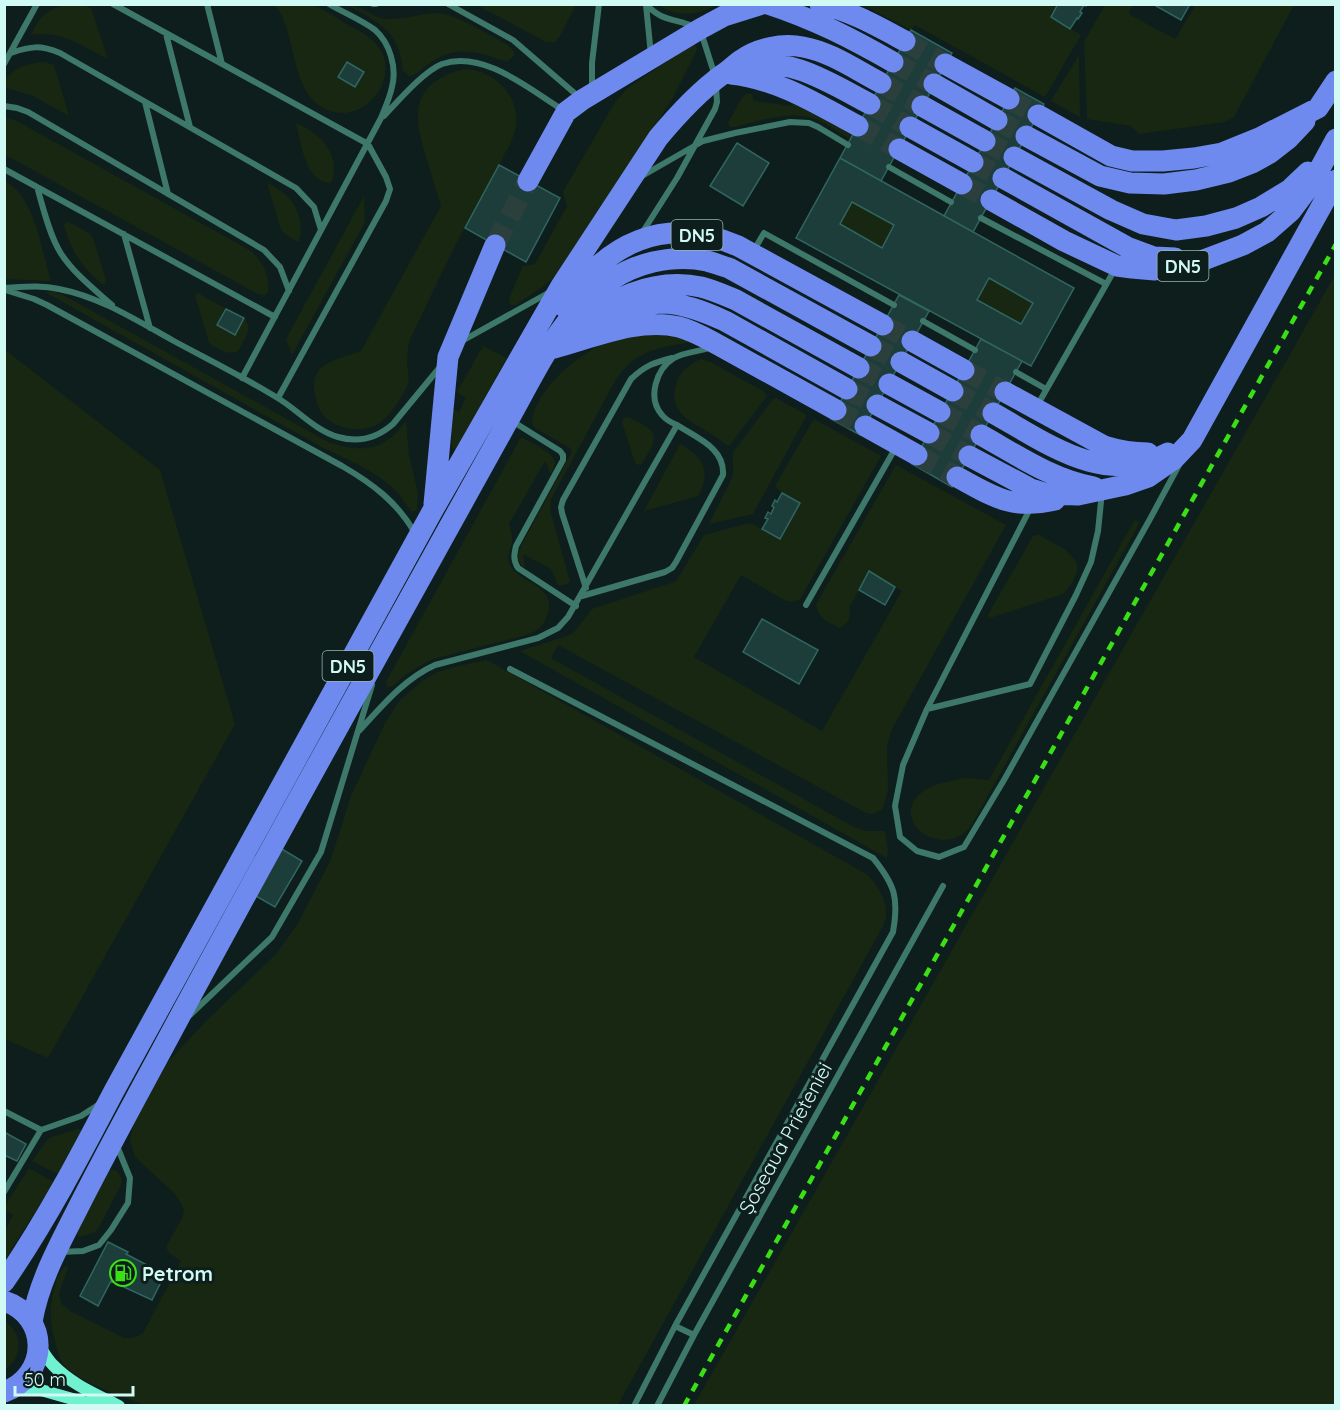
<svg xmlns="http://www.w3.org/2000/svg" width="1340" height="1410" viewBox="0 0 1340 1410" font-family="Quicksand,sans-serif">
<rect width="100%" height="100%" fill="#0e1e1c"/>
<path fill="#182712" d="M73,4l9,1 9,3 17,51c-26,-13 -47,-29 -77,-24 9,-21 19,-28 42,-31z
M274,5c11,0 25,-2 36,0 10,1 27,13 36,19 9,5 20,9 27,17 36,34 -13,92 -53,65 -22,-15 -25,-49 -32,-73 -4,-11 -6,-21 -14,-28z
M347,5c14,-1 24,12 38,14 18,1 35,-5 51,-6 17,-1 57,24 72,32l6,7v4l-6,5h-4c-31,-10 -47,-16 -76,3 -6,5 -12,12 -19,12l-6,-5c-4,-41 -24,-49 -56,-66z
M477,5h99l-16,31 -5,6h-9z
M661,5v-1l57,1c-21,9 -35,13 -57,2z
M863,5h195l-7,13 30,17 -36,62 -130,-72 -4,5z
M1105,5h28l-4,6 1,4 45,24 19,-31 -1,-3h101l-60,112 -9,5 -86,12 -9,-8 -43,-7 -3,-77z
M691,45h4l2,3 -1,4 -24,47 -112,175 -44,31h-4l-2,-2 -1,-5 14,-32 12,-2 32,-58 -4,-14 52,-90 13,-14z
M1079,55l1,62 -29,-16z
M45,62l9,3 15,51 -36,-20 -26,-8 -2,-3c2,-17 25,-22 40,-23z
M464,69c30,1 55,25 52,56 -1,11 -7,21 -12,30 -12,24 -26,48 -39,72 -20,38 -38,77 -56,115 -1,8 -2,16 -2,23 1,7 3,13 1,19 -5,12 -19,34 -30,40 -16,9 -40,6 -53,-7 -7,-7 -10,-19 -11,-30 0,-6 1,-12 5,-17 7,-9 31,-15 42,-19l80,-145c-5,-16 -10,-33 -15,-49 -14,-45 -14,-74 38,-88z
M746,94h6l2,7 38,5 2,-10 58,40 -2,3c-10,-6 -21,-14 -32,-19 -27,-11 -57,1 -83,7h-5l-2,-4 13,-24z
M4,118l11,2 236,131c12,11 19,25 17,41l-3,3 -7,-1 -245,-135 -8,-3z
M296,123c24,10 46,32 35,60 -26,0 -30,-40 -35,-60z
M5,181c31,17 36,69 46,100l-46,-2z
M267,183c24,11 39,30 32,58h-3l-11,-7 -4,-5z
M364,196l1,26 -73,133 -6,-16z
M852,202l42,23 -12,23 -42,-24z
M66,222h3l20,11 4,5 13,42 -1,4h-3c-22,-19 -29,-31 -38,-58z
M1335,275v1130h-641z
M989,278l44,25 -12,21 -44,-24z
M45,292h10l8,3 267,148c34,10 54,8 76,-22l3,34 9,38 -1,16 -2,2h-4c-5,-6 -9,-13 -14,-19 -20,-21 -51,-33 -77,-46z
M198,293l28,16 -9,16 27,-7c10,10 0,22 -6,33 -11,5 -19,-2 -29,-8l-14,-48z
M654,334l43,7c-37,7 -62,7 -83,42l-63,116 -1,11 20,71 -5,4h-7l-7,-16 -28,-15 2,14c-10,-7 -7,-15 -3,-24l50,-92 -2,-4 -35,-20 -3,-4c1,-32 44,-69 72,-80 16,-6 33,-8 50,-10z
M483,346l24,12 -52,93 -3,-4 -2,-39 9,4 7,-14 -9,-6z
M4,349l156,121 75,254 -187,334 -43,-19z
M701,359l9,3 55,30 2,4 -37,49h-4c-20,-20 -60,-24 -50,-60 3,-14 13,-20 25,-26z
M776,398l31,17 -54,99 -44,10 23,-46c3,-9 -1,-19 2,-27l39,-52z
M627,417c7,2 12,5 18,9 18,10 4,24 -3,38l-4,1 -3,-2 -13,-41 2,-4z
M814,419l67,37 -81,143 -7,3 -7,-1 -45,-26 -47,82 128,74 80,-140 -33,-19 -20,36c3,10 -1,16 -10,20 -12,-7 -21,-9 -23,-24l80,-139 110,60 -114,204 -5,17 1,43 -5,20 -10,5 -7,-1 -308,-168 -7,13 301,168 14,5h19l3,19 -1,8 -367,-207 50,-16 5,-4 17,-22 82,-27 3,-2 27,-45 46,-12 30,16 20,-36 -18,-10 -6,-6v-3z
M523,438c8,5 33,15 32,26 -1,3 -3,6 -4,10l-6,-13 -36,63c1,5 3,10 3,14 1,9 -7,17 -2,27 9,19 49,20 37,51 -5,13 -12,16 -24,20l-90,23 -15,8 -14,9 -11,10 -6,1 -1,-5 134,-243z
M680,444c23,12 32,28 18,52l-54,15z
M1136,520l3,2v2l-168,302c-29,36 -83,-6 -50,-33 9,-9 27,-11 39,-14l5,-1 24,2 145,-259z
M1036,535h3l27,15 9,10 3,8 -5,14 -10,12 -73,24 -2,-3 45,-79z
M487,660l381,215c12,14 24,32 15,51l-265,479h-473c-21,-8 -66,-23 -80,-39 -6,-7 -8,-16 -10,-25 -4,-14 -6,-28 -3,-42 1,-10 6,-28 14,-33l2,2 -8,22 -1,6 3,8 8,7 54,27h9l10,-5 38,-72 -12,-8 -3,-6 16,-29 2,-8 -3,-7 -6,-9 -40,-37 -5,-16 4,-18 34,-61 37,-40 71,-68 21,-29 34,-66 20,-63 34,-73 14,-22 23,-20 16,-9 16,-5z
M78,1129l3,1 1,1 -24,43 -26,-13 15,-21 5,-3z
M29,1168l25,14 -49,78v-30l8,-15 -8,-5v-4z
M113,1169c7,4 10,9 8,16l-22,42 -5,6 -15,4 -3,-4 32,-62z
M5,1321c18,13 18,36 0,49z"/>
<path fill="#1c3d3a" stroke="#306662" stroke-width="1.5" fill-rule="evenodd" d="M1058,4h29l-1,2 -2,-1 -4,7 2,1 -4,6 -1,-1 -7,11 -19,-12z
M1157,4h33l-9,16 -25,-14z
M911,30l41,23 -71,128 -41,-23z
M347,62l17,10 -9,15 -17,-10z
M1015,88l29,16 -71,128 -29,-16z
M737,143l32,20 -26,43 -33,-20z
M840,158l234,130 -43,78 -235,-128zM852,202l42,23 -12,23 -42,-24zM989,278l44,25 -12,21 -44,-24z
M499,165l61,33 -34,64 -61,-34z
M899,295l30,16 -69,124 -29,-16z
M226,309l18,9 -9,17 -18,-10z
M981,339l41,22 -70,126 -40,-23z
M782,493l18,10 -20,36 -18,-10 6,-10 -3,-1 3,-6 3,2 3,-7 -2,-1 3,-6 2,2z
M869,571l26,16 -10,18 -26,-15z
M762,619l56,31 -19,34 -56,-32z
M280,848l22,13 -27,46 -21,-12z
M4,1132l22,12 -9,17 -13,-6z
M108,1242l20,10 -2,2 21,11 -2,4 18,9 -11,22 -41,-19 -13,25 -18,-10z"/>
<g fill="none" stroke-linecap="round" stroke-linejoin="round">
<path stroke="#2b3f3c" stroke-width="21" stroke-dasharray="21 10" stroke-linecap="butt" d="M905,41l40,23
M893,62l41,22
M881,83l41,23
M1009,99l29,16
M870,104l40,23
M997,120l29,16
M858,126l41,23
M985,141l29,16
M973,162l30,16
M962,184l29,16
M495,245l33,-64
M883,325l29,16
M871,346l30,16
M859,368l30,16
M964,370l41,22
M847,389l30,16
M953,391l40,22
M836,410l29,16
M940,412l41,23
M929,433l40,23
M917,455l40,22"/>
<path stroke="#3e786a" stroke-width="6" d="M113,4l255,140 18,33 4,12 -4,12 -108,197
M207,4l15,60
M373,4h3
M448,4l65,36 66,57
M646,4c16,18 28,14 47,22
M646,5l5,50
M701,32l14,44
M166,34l24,93
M11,53c20,-7 29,-8 49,0l236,135 18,19 7,23
M4,64l33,-60
M592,88v-25l7,-59
M145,102l23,92
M4,106l13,2 11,4 236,138 16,17 9,24
M384,116c14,-15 40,-45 58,-52 42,-14 87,25 121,46
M889,167l62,35
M4,169l271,148
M642,176l61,-35 32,-8 55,-11 19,1 9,4 30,18
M37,187c6,20 12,47 23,65 13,21 34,37 52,53
M981,218l125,66
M642,233l35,-55 38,-69 2,-7 -1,-16
M124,234l26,94
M754,250l10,-17 130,72
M4,288c19,-1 37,-3 55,1 41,8 77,31 113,51 35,19 70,36 104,57 21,12 38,33 62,40 20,6 39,1 55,-13l47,-57
M5,290l29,9 13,6 295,161c31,18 55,36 73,67
M923,321l52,29
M462,341l88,-49
M1016,372l30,17
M242,378l139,-260c4,-10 9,-21 11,-31 5,-19 -2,-44 -17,-57 -13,-10 -31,-17 -46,-26
M1037,406l78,-137
M512,421l48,30 3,4v5l-47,86c-2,9 -3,14 2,22l58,38
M1031,507l-104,202 -24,56 -8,41 5,31 17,14 22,6 25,-10 40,-67 146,-261 29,-54
M586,588l-24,-75 -1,-6 2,-7 68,-121c15,-14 22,-16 41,-21
M582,596l83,-24 7,-4 4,-6 47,-87c2,-27 -26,-37 -46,-50
M806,605l90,-158
M510,669l363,189c22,27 26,40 20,74l-218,394 -41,80
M927,709l103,-25 46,-89 15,-33 7,-31 4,-39
M359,731c23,-25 45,-52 76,-66l103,-27 20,-10 10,-11 109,-192c-5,-2 -11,-5 -15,-10 -15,-17 -6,-46 12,-57 8,-5 26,-7 36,-10
M190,1015l82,-78 49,-85 51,-167
M4,1111l37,19
M4,1192l37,-62 40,-14 17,-11
M60,1252l23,-1 16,-6 12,-15 17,-27 2,-25 -13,-32
M675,1326l19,9
M657,1406l37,-71 249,-449"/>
<path stroke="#70f1d0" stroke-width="12" d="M39,1345c4,7 8,14 14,20 18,19 42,29 66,41
M15,1388l26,2 56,16"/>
<path stroke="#6e8aee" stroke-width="21" d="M768,4c46,15 83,34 125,58
M820,4c31,7 57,22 85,37
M945,64l64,35
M741,66c50,-10 87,16 129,38
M731,74c47,5 86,30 127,52
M934,84l63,36
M922,106l63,35
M1038,115l73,41 21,5h31l31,-3 28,-5 37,-15 59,-30 18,-27
M910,127l63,35
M1026,136l74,40 30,7 34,1 32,-4 33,-8 23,-9 18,-10 18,-14 17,-18
M899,149l63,35
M1014,157l97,53 32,14 33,6 30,-4 30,-8 25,-11 28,-17 19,-18
M1003,178l124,69 27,10 21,1
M528,181l38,-69 16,-12 118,-71 24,-13 38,-12
M991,200l73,41 53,25 15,2 23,2 38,-6 50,-19 24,-13 24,-21 21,-28 24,-44
M564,307c41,-64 100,-93 174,-61l145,79
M599,323c17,-8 43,-19 62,-20 22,0 44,9 64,18l122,68
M571,330c35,-30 82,-53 130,-43 12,3 23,8 35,13l123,68
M912,341l52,29
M554,348c38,-10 85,-31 125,-21 12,3 23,9 34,15l123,68
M901,362l52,29
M889,384l51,28
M1005,392l99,54c16,5 28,7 44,7
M877,405l52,28
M993,413c54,30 112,75 175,40
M865,426l52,29
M981,435c36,20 72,45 113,52
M969,456l62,33 16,5 31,1 47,-10 23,-8 26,-18 18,-19 144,-260
M957,477c37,20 54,33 98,23
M434,504l14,-147 47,-112
M4,1282c42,-61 76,-126 110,-191l319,-581 128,-224 97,-148c20,-24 40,-46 65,-64 7,-4 12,-10 18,-14 17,-12 41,-17 62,-13 28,5 53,23 78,36
M4,1301c46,15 45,75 0,91
M32,1322c7,-42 29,-80 48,-118 25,-49 51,-97 77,-145 115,-215 234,-427 352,-640 35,-62 67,-139 144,-157 18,-4 36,-5 54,-1 8,2 15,5 22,7l142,78"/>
<path stroke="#3adf16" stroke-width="4.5" stroke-dasharray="9 8" stroke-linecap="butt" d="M684,1406l652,-1162"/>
</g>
<defs>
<symbol id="fuel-ring" viewBox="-11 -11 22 22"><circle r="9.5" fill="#0e1e1c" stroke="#3adf16" stroke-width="1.5"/><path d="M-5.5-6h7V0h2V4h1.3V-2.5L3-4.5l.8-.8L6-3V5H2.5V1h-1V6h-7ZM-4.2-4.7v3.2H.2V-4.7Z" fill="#3adf16"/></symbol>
</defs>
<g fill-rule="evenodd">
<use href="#fuel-ring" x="108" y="1258" width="30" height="30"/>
</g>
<g text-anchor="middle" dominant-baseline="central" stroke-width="6" stroke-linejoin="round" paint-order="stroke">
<g fill="#0e1e1c" stroke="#96b8b2" stroke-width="1.5">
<rect x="671.5" y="220" width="51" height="30" rx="4.5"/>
<rect x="1157.5" y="251" width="51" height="30" rx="4.5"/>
<rect x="322.5" y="651" width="51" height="30" rx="4.5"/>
</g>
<g font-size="18" font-weight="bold" fill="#d0faf3">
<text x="697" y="235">DN5</text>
<text x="1183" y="266">DN5</text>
<text x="348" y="666">DN5</text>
</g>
<g font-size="20" fill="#d0faf3" stroke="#0e1e1c">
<text transform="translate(785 1138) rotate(-61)">Șoseaua Prieteniei</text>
</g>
<g font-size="20" font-weight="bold" fill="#d0faf3" stroke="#0e1e1c" text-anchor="start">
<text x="142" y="1273">Petrom</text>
</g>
</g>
<rect width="1340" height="1410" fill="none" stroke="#d0faf3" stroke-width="12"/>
<path d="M15 1386v9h118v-9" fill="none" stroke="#d0faf3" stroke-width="3"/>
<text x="24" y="1386" font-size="18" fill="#d0faf3" stroke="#0e1e1c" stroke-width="4.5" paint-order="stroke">50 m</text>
</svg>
